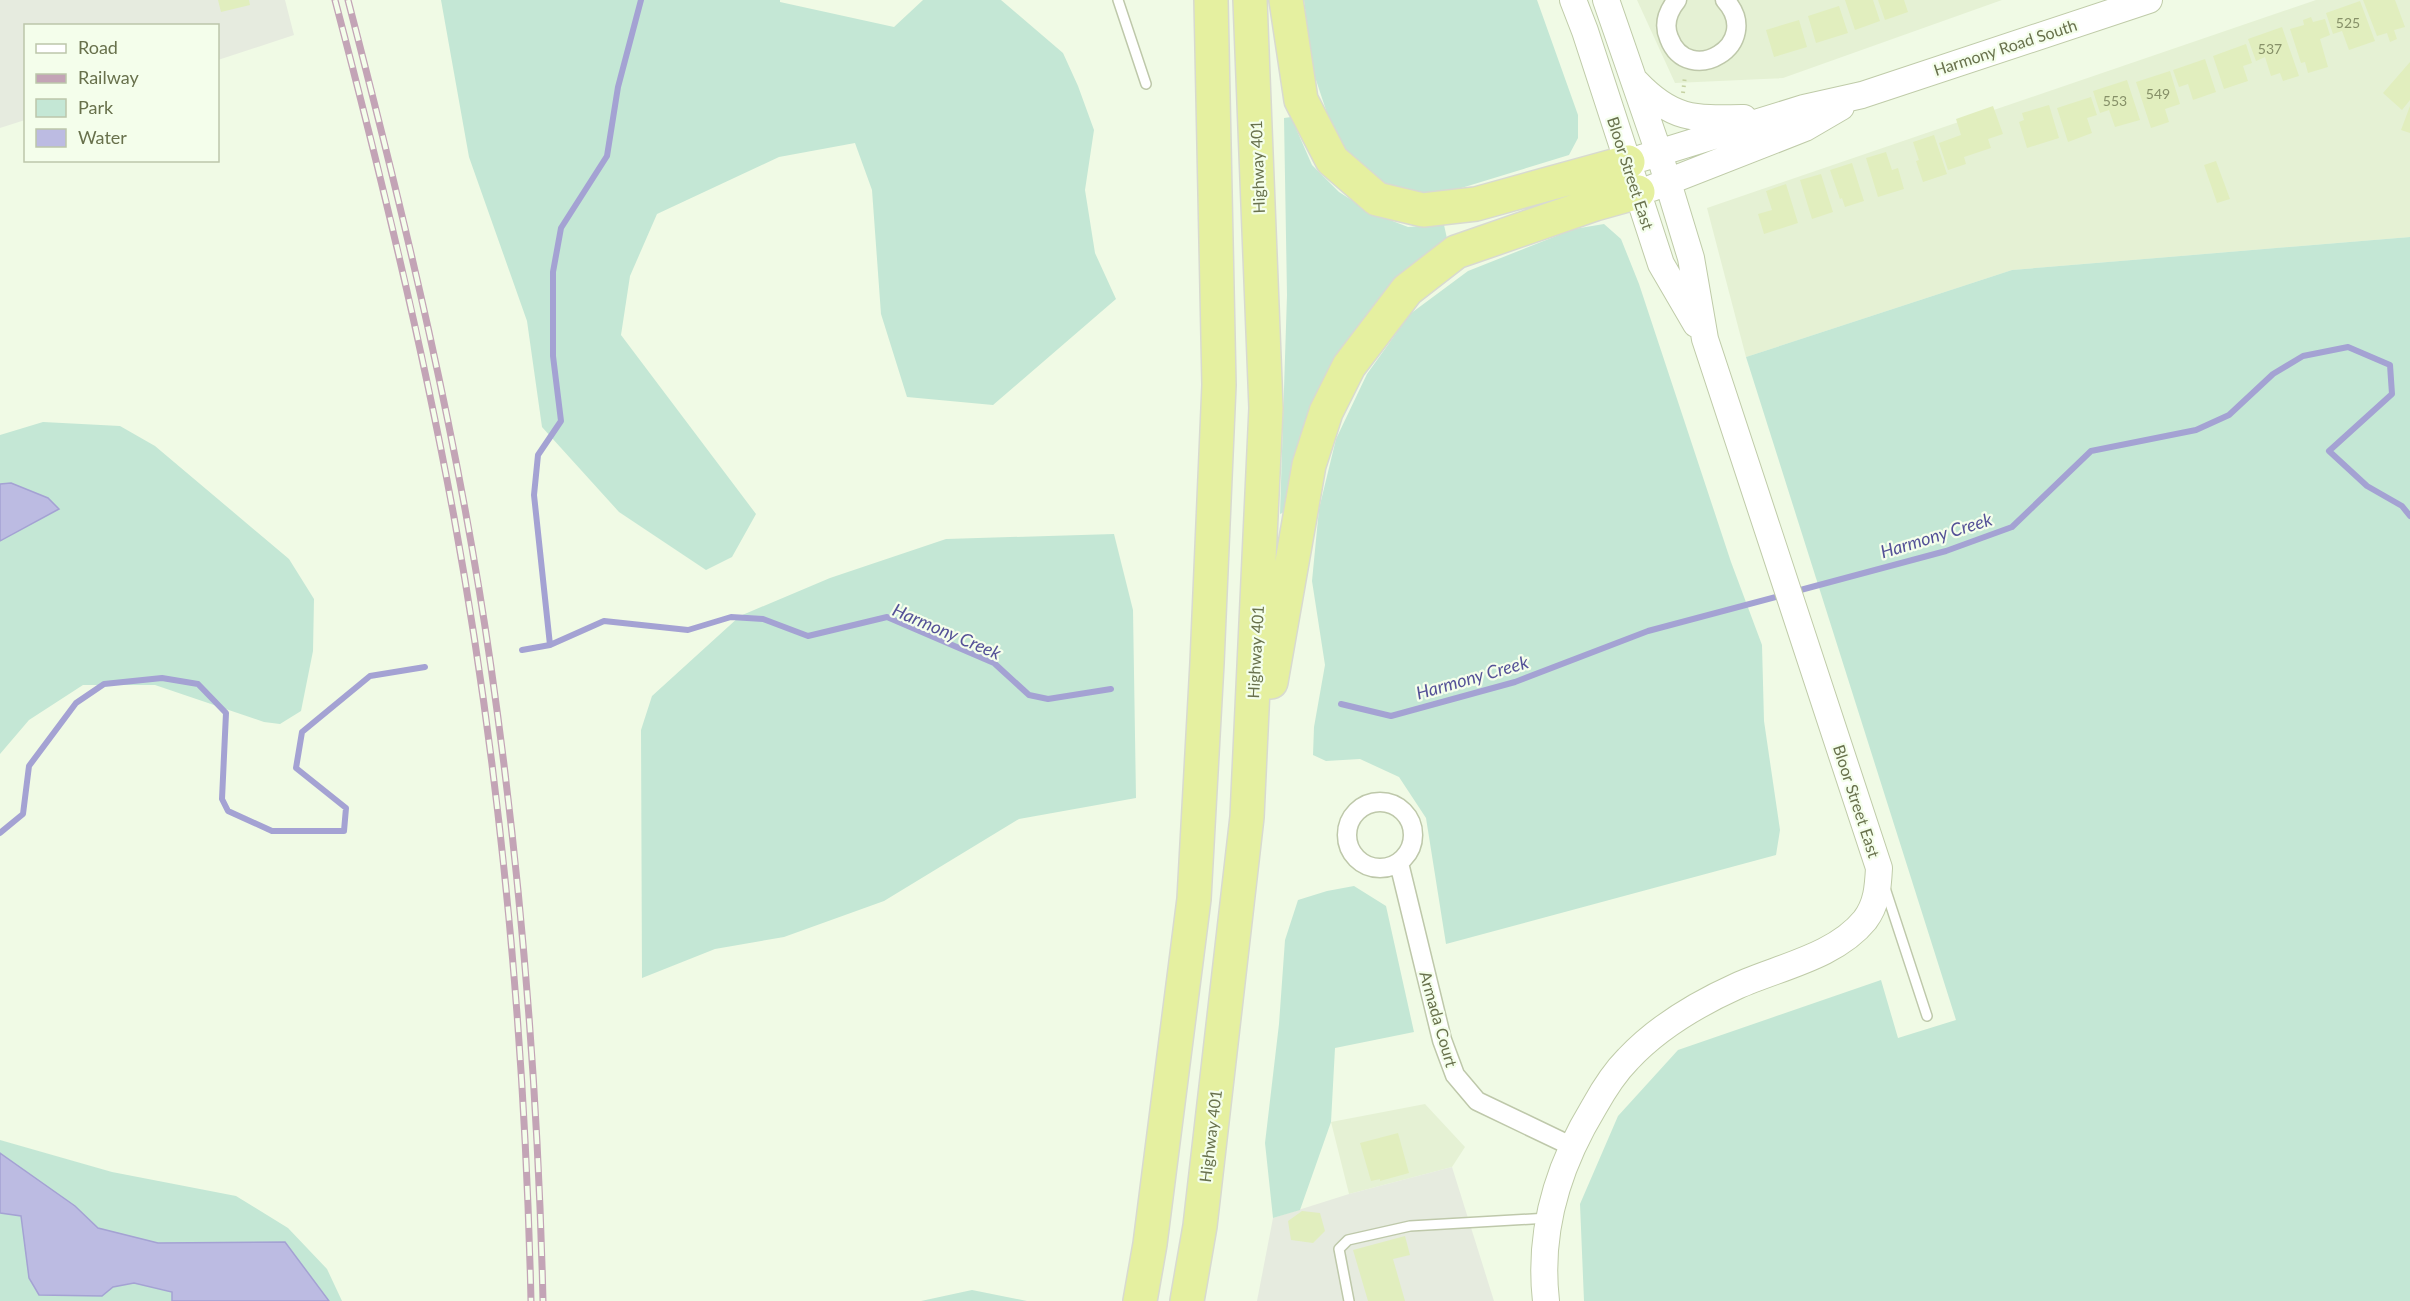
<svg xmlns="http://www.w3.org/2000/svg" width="2410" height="1301" viewBox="0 0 2410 1301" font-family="Lato,sans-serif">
<rect width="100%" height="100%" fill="#f0fae5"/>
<path fill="#e5f1d4" d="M1637,0h365l-219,78 -108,5z
M2316,0h94v237l-398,33 -266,87 -39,-149z
M1425,1104l40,43 -13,20 -103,27 -18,-72z"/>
<path fill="#e6ebdf" d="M0,0h285l9,35 -76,25v-34h-192l-1,94 -25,8z
M1452,1167l42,134h-237l16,-83 76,-24z"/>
<path fill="#c4e7d5" d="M441,0h339v2l114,25 29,-27h78l62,53 15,33 16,44 -9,60 10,63 21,46 -123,106 -86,-8 -26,-83 -9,-124 -17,-47 -76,14 -122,57 -27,62 -9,59 135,179 -24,43 -26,13 -87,-58 -77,-85 -15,-106 -58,-164z
M1304,0h233l41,115v23l-9,17 -111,34 -42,6 -36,-14 -29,-23 -21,-36 -18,-54z
M1291,117l21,48 27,27 33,21 36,14 36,-2 4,18 -28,23 -131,244 -9,4 7,-219 -3,-177z
M1604,224l17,15 18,45 92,278 31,83 2,76 16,109 -4,25 -330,89 -20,-126 -27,-41 -39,-18 -34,2 -13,-6 1,-28 11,-62 -13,-84 7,-72 17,-70 31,-65 43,-60 58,-43 106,-42z
M2410,237v1064h-826l-4,-97 38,-88 60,-66 203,-70 17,58 58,-18 -210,-663 266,-87z
M43,422l77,4 35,20 134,113 25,40 -1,52 -12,60 -21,13 -16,-2 -109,-37h-72l-54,35 -29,34v-319z
M1114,534l19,76 3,188 -117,21 -135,82 -100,36 -69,12 -73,29 -1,-248 11,-34 88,-80 90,-38 116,-39z
M1354,886l32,20 28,126 -79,16 -4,74 -31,88 -27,8 -8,-75 14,-119 6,-84 13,-40 29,-9z
M0,1140l112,32 124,24 52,32 39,41 15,32h-342z
M972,1290l55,11h-106z"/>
<path fill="#bcbbe2" stroke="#a4a2d3" stroke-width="1.5" d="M11,483l37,15 11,11 -59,32v-57z
M0,1153l75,53 23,22 60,15 127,-1 44,59h-157v-9l-38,-9 -21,4 -11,9 -63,-1 -10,-17 -8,-62 -21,-3z"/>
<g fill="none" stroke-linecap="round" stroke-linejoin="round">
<path stroke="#a4a2d3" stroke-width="6" d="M1793,592l153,-41 66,-24 79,-76 105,-21 33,-15 44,-41 30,-18 45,-9 42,18 2,29 -63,57 38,35 35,20 8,10
M550,645l-16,-150 4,-40 23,-34 -8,-65v-84l8,-44 46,-72 11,-69 23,-87
M522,650l28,-5 54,-24 84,9 43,-13 32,2 45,17 79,-19 107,46 35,32 19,4 63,-10
M1341,704l50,12 124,-34 133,-51 135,-36
M0,833l23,-19 6,-48 47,-63 28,-19 58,-6 36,6 28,29 -4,86 6,12 44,20h72l2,-23 -50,-40 6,-36 68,-56 55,-9"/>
</g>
<path fill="#e1eebe" d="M218,0h31l1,5 -29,7z
M1845,0h28l7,21 -25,9z
M1878,0h26l4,12 -23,8z
M2363,0h32l10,27 -11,3 3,9 -7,3 -3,-9 -10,3z
M2360,1l15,40 -26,9 -7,-19 -9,3 -7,-21z
M1839,6l9,27 -32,10 -8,-27z
M2311,17l2,5 12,-3 5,16 -10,4 8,28 -20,6 -3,-11 -4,1 -11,-34 14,-4 -1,-5z
M1799,20l8,27 -33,10 -8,-27z
M2282,27l17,49 -16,5 -3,-8 -9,3 -6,-19 -9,4 -8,-22z
M2246,44l6,19 -9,3 5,15 -24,8 -11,-33z
M2205,59l11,33 -23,8 -5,-16 -9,3 -6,-17z
M2410,62v38l-8,10 -19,-17z
M2170,71l10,33 -15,5 4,13 -18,6 -15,-46z
M2127,80l13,40 -25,7 -6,-17 -9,3 -7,-22z
M2091,97l6,18 -10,3 5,15 -24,9 -11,-34z
M2049,105l10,33 -32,10 -8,-26 5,-2 -2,-7z
M1993,106l10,28 -15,5 3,9 -27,9 2,7 -18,6 -9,-27 22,-8 -5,-16z
M2410,106v27l-9,-3z
M1934,135l13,39 -24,8 -7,-21 3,-1 -6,-18z
M1886,152l6,18 6,-2 6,21 -26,8 -12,-39z
M2216,161l14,38 -13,4 -13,-38z
M1852,163l12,38 -19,6 -3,-9 -2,1 -10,-29z
M1821,174l12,38 -21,7 -12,-39z
M1786,184l12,39 -34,11 -6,-20 14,-4 -6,-19z
M1398,1133l11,40 -29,8v-2l-9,2 -11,-38z
M1302,1211l18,2 5,18 -12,12 -22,-3 -3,-19z
M1405,1236l5,19 -17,4 12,42h-37l-15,-51z"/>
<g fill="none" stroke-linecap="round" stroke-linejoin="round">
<defs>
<path id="service" d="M1118,0l28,84
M1885,888l42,128
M1349,1301l-10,-52 9,-9 62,-14 138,-8"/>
<path id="minor" d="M1677,0c-9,11 -14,24 -8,38 19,51 96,6 56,-38
M1347 835a33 33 0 1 1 66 0a33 33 0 1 1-66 0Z
M1399,863l43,177 13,35 22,26 94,45"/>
<path id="secondary" d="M1573,0l12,31 76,233 35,60
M1636,82c36,38 58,37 108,36
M1642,158l162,-50 58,-13 287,-95
M1652,188l153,-60 36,-21
M1546,1301c-8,-70 12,-135 48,-194 10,-18 20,-34 34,-48 30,-32 69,-55 109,-73 42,-19 98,-29 128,-66 12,-16 13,-33 14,-52l-174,-529 -14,-81 -32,-105 -53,-153"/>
<path id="motorway" d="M1286,0l15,100 31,60 45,39 46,11 53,-6 152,-42
M1271,682l38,-217 17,-53 23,-46 58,-76 49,-38 139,-48 43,-12
M1140,1301l10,-57 44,-345 13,-236 12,-278 -8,-385
M1187,1301l13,-75 47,-409 19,-409 -16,-408"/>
</defs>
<use href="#service" stroke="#bec8aa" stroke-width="12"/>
<use href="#minor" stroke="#bec8aa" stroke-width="21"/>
<use href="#secondary" stroke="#bfcba8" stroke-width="28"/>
<use href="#motorway" stroke="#d8dad0" stroke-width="36"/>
<path stroke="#c5d2a2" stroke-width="4" stroke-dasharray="1.5 4.5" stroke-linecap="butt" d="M1683,93l2,-17"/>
<use href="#service" stroke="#fff" stroke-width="9"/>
<use href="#minor" stroke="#fff" stroke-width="18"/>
<use href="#secondary" stroke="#fff" stroke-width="26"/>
<use href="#motorway" stroke="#e5f0a0" stroke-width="33"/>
<defs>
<path id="rail" d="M335,0c45,171 87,343 119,517 47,258 71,521 77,784
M348,0c57,220 111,442 143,667 30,210 47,422 52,634"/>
</defs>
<use href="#rail" stroke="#c3a4b6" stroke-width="7"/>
<use href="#rail" stroke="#f4feeb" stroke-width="4.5" stroke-dasharray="14" stroke-linecap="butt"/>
</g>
<g text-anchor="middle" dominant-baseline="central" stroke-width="4.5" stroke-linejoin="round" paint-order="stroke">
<g font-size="14" fill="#869068">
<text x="2348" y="22">525</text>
<text x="2270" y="48">537</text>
<text x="2158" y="93">549</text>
<text x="2115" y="100">553</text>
</g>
<g font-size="16" fill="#68714c" stroke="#f4feeb">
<text transform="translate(2005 47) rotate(-18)">Harmony Road South</text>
<text transform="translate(1257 167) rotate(-92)">Highway 401</text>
<text transform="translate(1631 173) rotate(72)">Bloor Street East</text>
<text transform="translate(1255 652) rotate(-87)">Highway 401</text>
<text transform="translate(1857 801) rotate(72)">Bloor Street East</text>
<text transform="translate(1439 1019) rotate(74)">Armada Court</text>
<text transform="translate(1210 1136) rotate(-83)">Highway 401</text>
</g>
<g font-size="18" font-style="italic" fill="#545197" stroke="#f4feeb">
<text transform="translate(1936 535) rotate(-17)">Harmony Creek</text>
<text transform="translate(947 631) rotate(23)">Harmony Creek</text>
<text transform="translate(1472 677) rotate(-16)">Harmony Creek</text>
</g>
</g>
<rect x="24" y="24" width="195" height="138" fill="#f4feeb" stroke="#bcc6ab" stroke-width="1.5"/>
<rect x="36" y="44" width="30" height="9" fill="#ffffff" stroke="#bcc6ab" stroke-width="1.5"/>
<text x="78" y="54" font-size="18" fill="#68714c">Road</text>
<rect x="36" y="74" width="30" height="9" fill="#c3a4b6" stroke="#bcc6ab" stroke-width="1.5"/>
<text x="78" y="84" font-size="18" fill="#68714c">Railway</text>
<rect x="36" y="99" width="30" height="18" fill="#c4e7d5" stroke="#bcc6ab" stroke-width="1.5"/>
<text x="78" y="114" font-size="18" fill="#68714c">Park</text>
<rect x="36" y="129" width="30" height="18" fill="#bcbbe2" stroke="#bcc6ab" stroke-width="1.5"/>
<text x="78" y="144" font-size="18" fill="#68714c">Water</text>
</svg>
